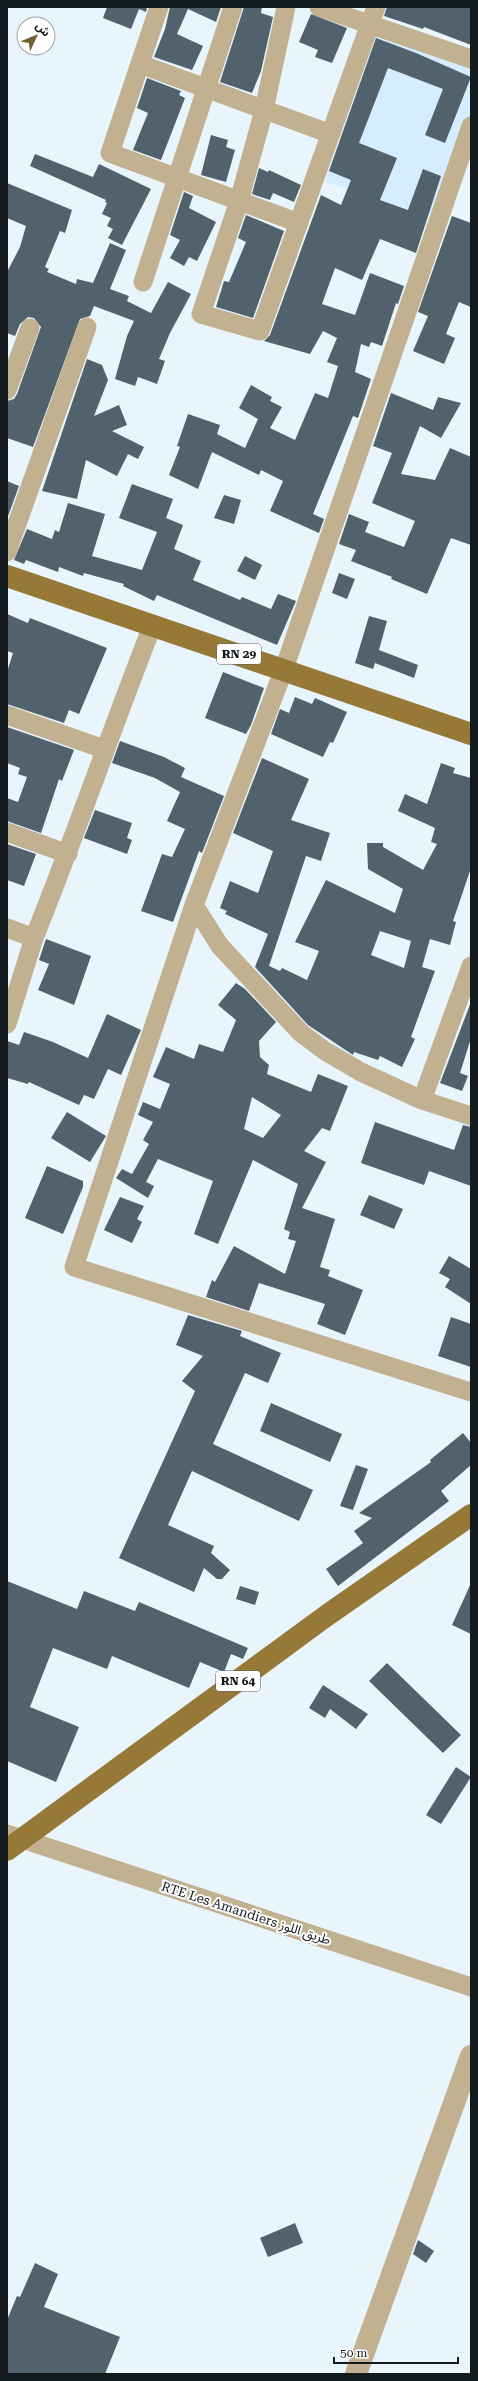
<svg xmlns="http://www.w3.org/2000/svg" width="478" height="2381" viewBox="0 0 478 2381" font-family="'Roboto Serif','Noto Sans Arabic',serif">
<rect width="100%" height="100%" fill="#e9f5fc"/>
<path fill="#d4edff" d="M380,24l91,34v68l-31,93 -115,-37z"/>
<path fill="#52626c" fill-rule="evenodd" d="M107,7h40l-1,5 -7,-3 -8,20 -28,-11z
M170,7h51l-5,15 -28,-13 -11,25 26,12 -11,24 -38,-13 11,-28z
M244,7h18l-1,6 12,4 -12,54 -9,22 -32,-11z
M387,7h84v38l-47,-18 -1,2 -39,-13z
M311,14l36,14 -15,35 -17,-6 3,-7 -19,-8z
M376,38l40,15 55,24 -26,66 -20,-8 18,-46 -55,-21 -29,75 38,15 -17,42 28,10 15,-41 18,7 -25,77 -36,-14 -18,41 -27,-12 -13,36 33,11 15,-42 34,13 -6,18 -2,-1 -14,43 -11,-4 -2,5 -8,-3 -6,28 16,7 -13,39 -5,-2 -40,98 11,5 -5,14 -49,-22 13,-30 -22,-11 -2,5 -47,-23 -14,37 -29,-14 11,-28 -3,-1 11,-32 32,11 -3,9 28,14 13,-29 -19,-11 12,-23 21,12 -2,4 12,6 -12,21 25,12 20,-47 13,5 10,-32 -11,-4 10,-24 -14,-7 -13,23 -46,-13 6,-6 51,-140 20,10 10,-25 -22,-9z
M147,78l34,13 -2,4 6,3 -24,62 -28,-10 15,-37 -11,-5z
M211,135l17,5 -2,7 9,3 -9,32 -25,-7z
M35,154l58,23 6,-13 52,25 -29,56 -14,-7 5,-9 -6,-3 4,-8 -9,-4 5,-11 -2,-1 1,-2 -76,-34z
M259,168l9,4 1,-2 32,15 -7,17 -21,-9 -3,7 -18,-6z
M7,183l65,27 -7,23 -5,-2 -15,36 4,2 -2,3 29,12 1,-5 16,4 17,-40 16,7 -16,39 19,7 -2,5 24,12 17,-31 23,12 -21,39 -11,26 6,2 -8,23 -19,-7 -3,9 -20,-7 12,-43 7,-15 -40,-15 -4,10 -10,3 -47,128 -26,-9v-37l7,-2 3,-5 24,-67 -7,-9 -6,-1 -8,7 -5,12 -8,-3v-61l13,-25 6,-21 -19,-8z
M184,192l9,4 -4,12 27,14 -19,39 -8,-4 -5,9 -14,-8 10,-18 -10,-5z
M246,215l38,16 -31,87 -37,-11 8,-26 5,1 17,-40 -8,-4z
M452,216l19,7v84l-12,-5 -13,32 9,4 -11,26 -31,-13 15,-35 -10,-4z
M87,359l15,6 6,15 -14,36 25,-11 8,20 -15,6 32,16 -6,12 -10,-5 -11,22 -31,-16 -9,39 -35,-8z
M391,393l42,17 5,-13 23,6 -20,35 -21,-12 -19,48 34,6 15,-32 21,9v88l-20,-7 -24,56 -36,-15 1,-2 -41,-16 5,-11 -17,-6 10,-30 20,8 -4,10 39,15 11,-26 -43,-18 20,-50 -19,-7z
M7,481l12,5 -12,33z
M132,484l41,15 -7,19 17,7 -9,24 27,12 -8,19 47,20 2,-3 29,12 7,-15 18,7 -19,44 -120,-50 -3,6 -31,-15 1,-2 -40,-11 -1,3 -24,-9 -1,5 -32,-12 -2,4 -10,-4 13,-31 25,10 3,-9 4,2 9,-29 37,11 -13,42 50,14 15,-38 -38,-14z
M224,495l17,5 -7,24 -20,-6z
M245,556l17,9 -7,15 -18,-9z
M339,573l16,6 -8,20 -15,-6z
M7,614l21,9 2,-5 77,30 -28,66 -10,-4 -5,13 -57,-19v-32l6,-19 -6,-2z
M369,616l18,5 -8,29 39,15 -4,13 -39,-15 -2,6 -18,-6z
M223,672l41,16 -13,37 -5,9 -41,-16z
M295,697l17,7 3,-6 32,14 -14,31 -3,-1 -7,15 -52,-23 9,-25 9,4z
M7,727l67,23 -12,31 -3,-2 -18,54 -34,-12v-23l11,4 9,-25 -9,-3 2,-6 -13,-5z
M120,741l44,16 21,11 -4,9 43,19 -22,57 -3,-2 -26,71 -32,-11 21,-57 10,3 13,-28 -18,-8 13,-29 -25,-14 -43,-15z
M262,758l47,21 -18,41 39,13 -9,28 -15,-5 -37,110 11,5 2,-3 25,12 12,-29 -24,-9 31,-62 69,33 8,-24 -35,-20 -1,-26h16v4l40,23 14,-26 -6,-2 4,-14 -37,-17 7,-17 22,10 14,-41 14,5 -2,5 18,5v90l-18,53 3,1 -6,23 -20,-6 -8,28 13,4 -24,66 4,2 -13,28 -22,-11 -2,4 -24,-8 -1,3 -45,-30 -53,-58 13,-33 -43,-20 2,-3 -7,-3 10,-27 28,12 15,-42 -40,-18zM380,931l31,10 -7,27 -33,-13z
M95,810l37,13 -5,15 5,2 -5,14 -43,-16z
M7,844l29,10 -12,32 -17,-6z
M46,939l45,17 -17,49 -36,-15 11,-26 -10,-4z
M236,983l9,6 31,33 -17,19 1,16 9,8 -2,9 44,18 7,-18 30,12 -18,45 -8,-3 -18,23 22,11 -24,46 33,11 -15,48 10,3 -2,6 35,14 -18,45 -28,-11 8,-20 -66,-21 -10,28 -43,-14 6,-17 3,2 19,-36 51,28 11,-33 -8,-2 2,-7 -6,-3 14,-45 -45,-24 -35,84 -24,-10 19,-53 -55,-22 -12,23 8,4 -6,12 -32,-20 6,-9 10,5 17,-30 -6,-4 10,-18 -15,-7 5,-13 17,7 10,-25 -17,-7 13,-30 28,12 5,-15 24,8 13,-32 -18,-15zM252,1097l29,18 -18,23 -19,-9z
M471,1002v36l-11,35 8,3 -6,15 -22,-8z
M107,1014l34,16 -20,45 -13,-6 -14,30 -10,-4 -5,10 -50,-23 -1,2 -21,-6v-37l12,4 5,-13 29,10 35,16z
M67,1112l39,24 -16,26 -39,-24z
M375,1122l79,28 9,-25 8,2v59l-42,-15 -5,14 -63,-22z
M47,1166l36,15v6l-20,47 -38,-16z
M369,1195l34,14 -9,20 -34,-14z
M120,1197l24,9 -7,13 5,3 -10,21 -28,-13z
M449,1256l22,13v35l-26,-17 5,-8 -11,-6z
M188,1315l54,16 -2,5 41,17 -13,30 -23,-10 -32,71 100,46 -14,31 -107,-50 -24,54 46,21 -3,7 19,17 -8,9h-5l-13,-11 -10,24 -75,-34 76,-167 -13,-10 21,-25 -27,-11z
M451,1317l20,7v43l-33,-11z
M271,1403l71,31 -12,28 -70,-31z
M463,1433l8,10v22l-30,26 8,10 -111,85 -12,-17 37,-26 -9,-12 18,-13 -13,-5 72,-51 -1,-2z
M356,1465l12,4 -15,41 -13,-4z
M7,1581l70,28 7,-18 51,20 4,-9 109,46 -5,11 -12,-5 -7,18 -24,-10 -11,26 -77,-32 -5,13 -54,-21 -23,59 49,20 -23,55 -49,-21z
M471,1583v51l-19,-9z
M240,1586l19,6 -4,13 -19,-6z
M387,1663l74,72 -18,18 -74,-72z
M323,1685l45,29 -12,15 -26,-20 -5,9 -16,-10z
M456,1767l15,10 -30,47 -15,-9z
M295,2223l8,20 -35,14 -8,-19z
M418,2240l16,11 -8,12 -13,-9z
M35,2263l23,11 -14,33 76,30 -15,37h-98v-54l10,-24 3,1z"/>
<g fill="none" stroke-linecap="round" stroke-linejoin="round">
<path stroke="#c2b190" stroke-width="19" d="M159,7l-49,146 189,70
M286,7l-22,103 -25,91 -38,113 59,17 116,-324
M319,7l152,52
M140,64l191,70
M471,126l-187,543 -90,236 -120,362 397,125
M143,282l90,-275
M7,390l23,-62
M7,552l80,-225
M7,715l97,34
M7,832l61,22
M194,905l26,41 81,87 24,18 36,21 61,28 49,16
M7,928l27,10c42,-104 78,-210 119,-314
M7,1024l27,-86
M422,1100l49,-134
M7,1834l464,153"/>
<path stroke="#c2b190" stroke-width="22" d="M356,2374l115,-318"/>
<path stroke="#977937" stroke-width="22" d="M7,576l464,158
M7,1850l319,-234 145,-101"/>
</g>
<g text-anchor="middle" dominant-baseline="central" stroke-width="4" stroke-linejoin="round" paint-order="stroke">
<g fill="#fff" stroke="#5a5f62" stroke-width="1">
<rect x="217" y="644" width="44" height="20" rx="3"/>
<rect x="216" y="1671" width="44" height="20" rx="3"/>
</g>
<g font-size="12" font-weight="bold" fill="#131a1e">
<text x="239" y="654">RN 29</text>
<text x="238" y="1681">RN 64</text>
</g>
<g font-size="13" fill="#131a1e" stroke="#fff">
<text transform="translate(246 1913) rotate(18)">RTE Les Amandiers طريق اللوز</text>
</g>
</g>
<rect width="478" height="2381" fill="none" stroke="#131a1e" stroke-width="16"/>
<g transform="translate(36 36) rotate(46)"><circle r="19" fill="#ffffff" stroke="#a1a3a5"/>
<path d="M0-3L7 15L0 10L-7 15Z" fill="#755f2f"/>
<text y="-6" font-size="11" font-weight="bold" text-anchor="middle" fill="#131a1e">ش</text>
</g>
<path d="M334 2357v6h124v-6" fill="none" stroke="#131a1e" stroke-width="2"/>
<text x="340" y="2357" font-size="12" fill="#131a1e" stroke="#ffffff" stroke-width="3" paint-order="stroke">50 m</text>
</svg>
